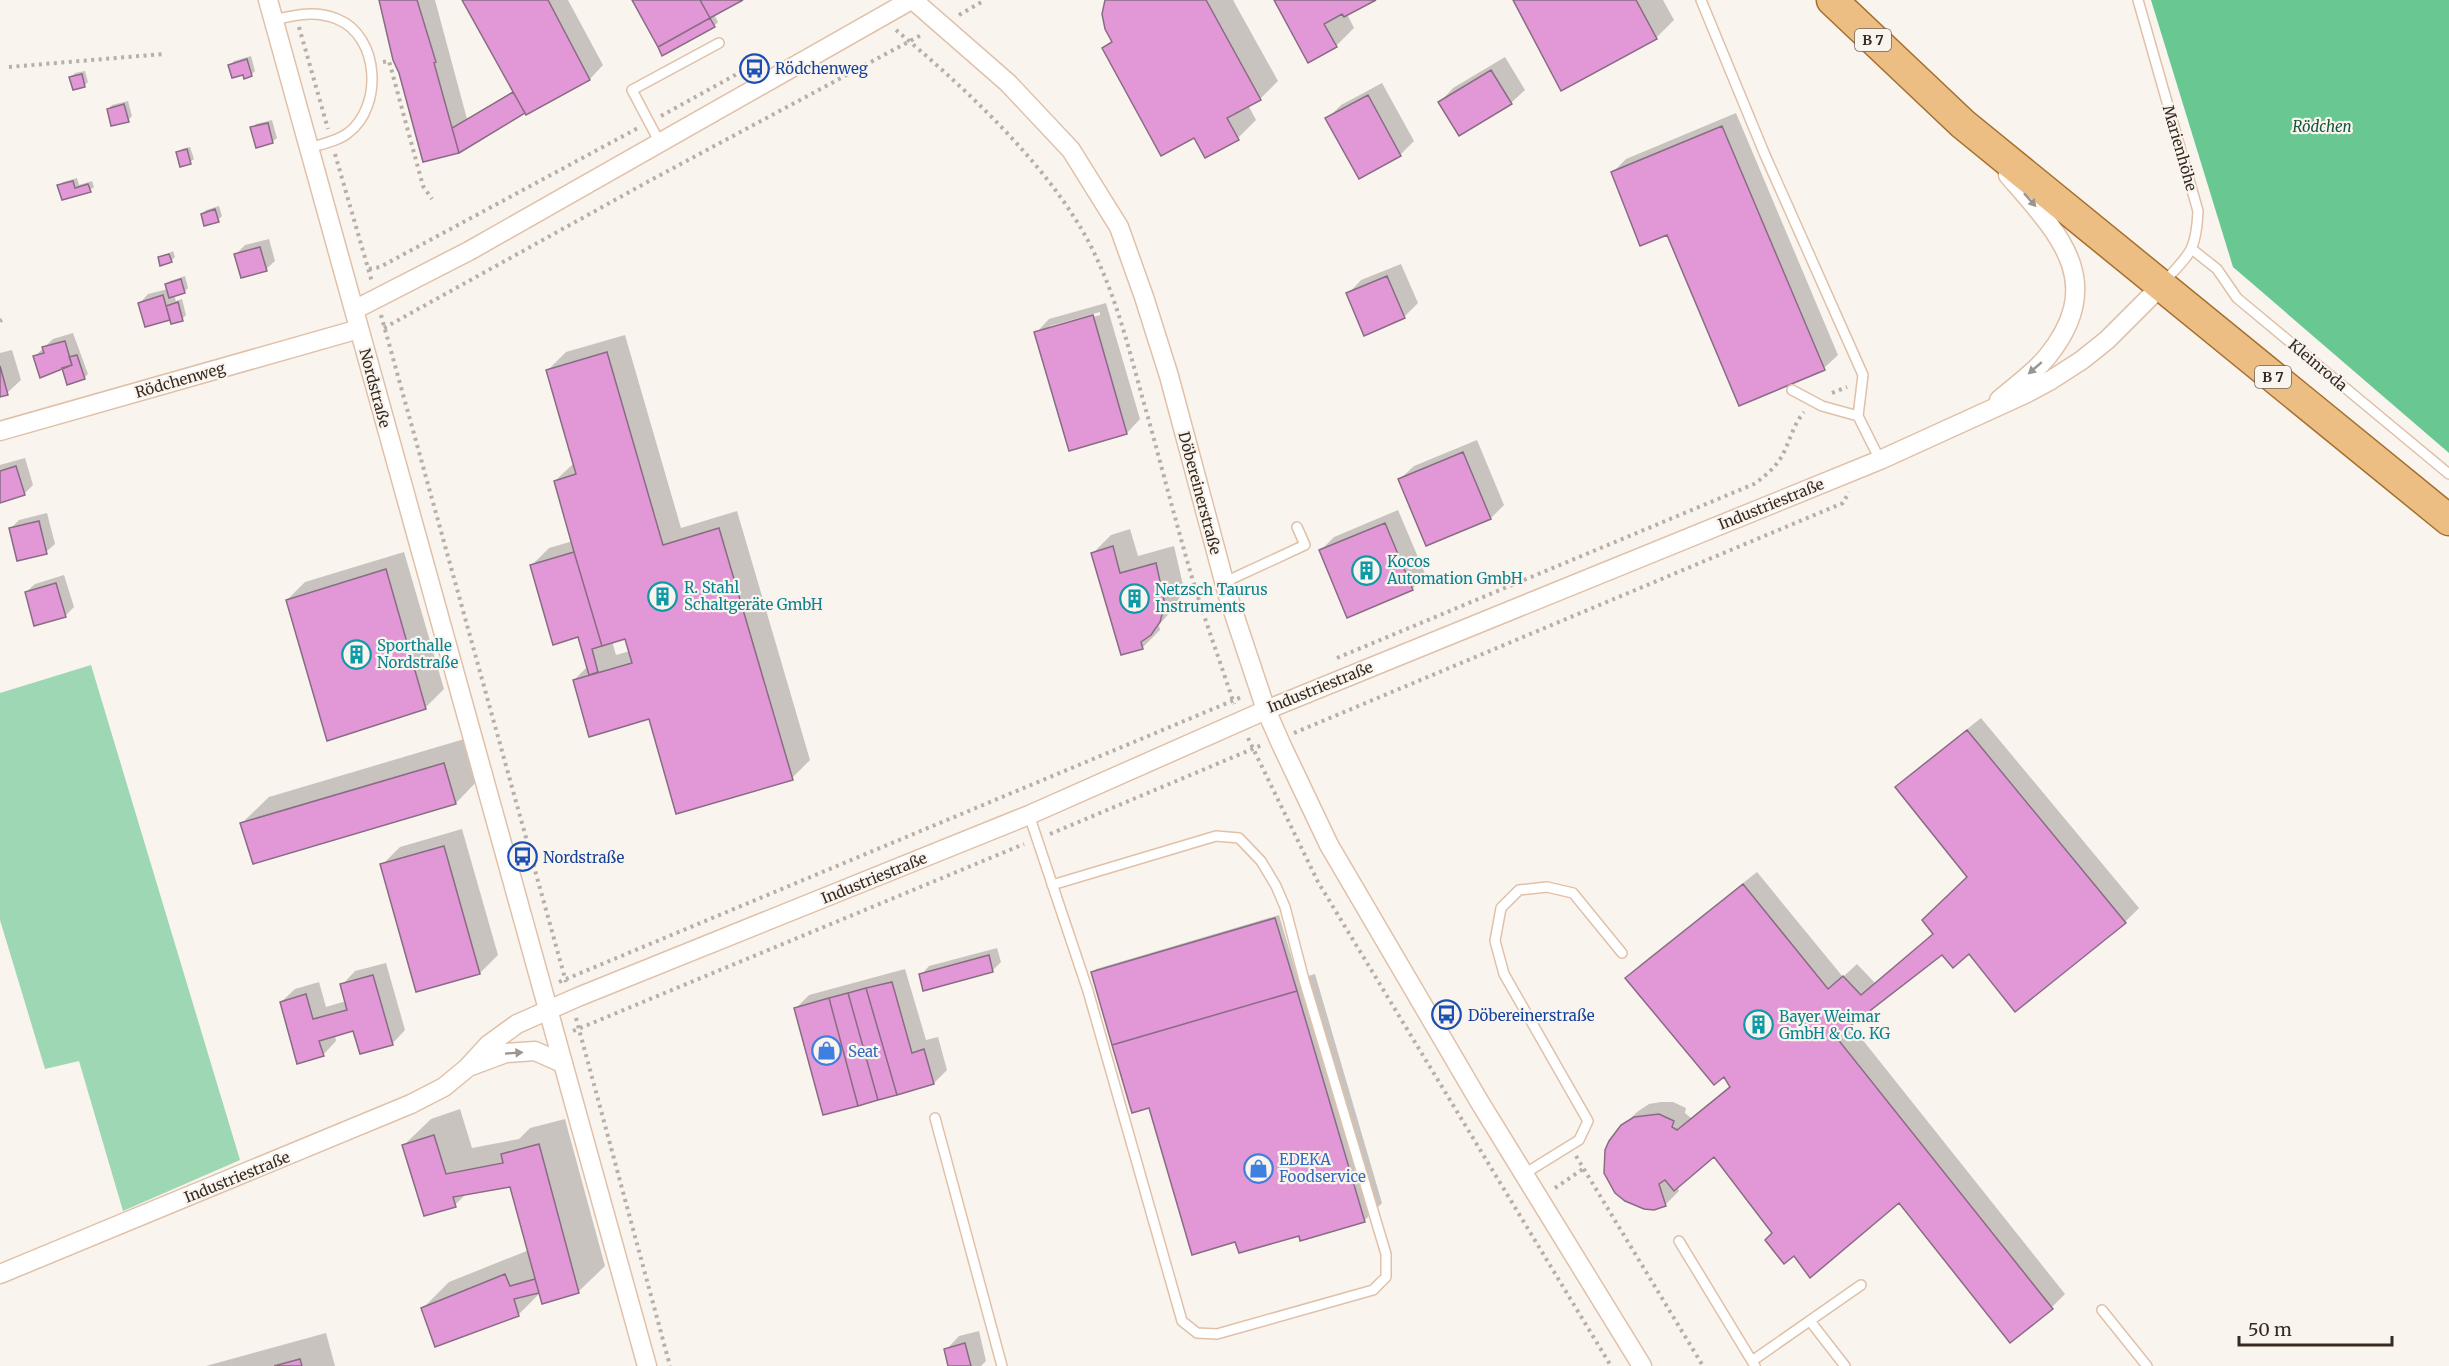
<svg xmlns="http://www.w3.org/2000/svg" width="2449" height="1366" viewBox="0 0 2449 1366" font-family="Merriweather,serif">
<rect width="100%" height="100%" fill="#faf4ef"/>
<path fill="#9dd7b3" d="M91,665l149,495 -117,51 -44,-150 -34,8 -45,-149v-227z"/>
<path fill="#69c792" d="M2151,0h298v453l-216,-186z"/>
<path fill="#0003" fill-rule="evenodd" d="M381,0h54l32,119 47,-28 -50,-91h104l35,65 -13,14 -64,34 -1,-2 -67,40z
M634,0h106l-26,14 4,8 -4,4z
M1108,0h125l45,81 -18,18 -12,6 8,15 -18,18 -43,-2 -91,-88 8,-8z
M1275,0h98l-26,14 7,14 -18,18z
M1515,0h148l11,20 -18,18z
M251,56l4,15 -4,4 -21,-10 4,-4z
M1505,57l20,33 -14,13 -71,-1 13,-14z
M85,71l3,11 -4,4 -13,-9 4,-4z
M1382,83l32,58 -14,14 -73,-36 14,-14z
M128,101l4,15 -4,4 -20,-11 4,-4z
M1736,113l102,242 -14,13 -84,36 -73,-171 -54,-61 13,-13z
M272,120l5,18 -4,3 -16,5 -5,-18 4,-4z
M190,147l4,12 -4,3 -12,-9 4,-4z
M77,178l2,7 13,-4 2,6 -4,3 -31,-4 4,-4z
M219,206l3,10 -4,4 -16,-6 4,-4z
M269,239l6,22 -9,8 -30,-15 9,-9z
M173,251l2,6 -4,4 -11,-3z
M1401,264l17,39 -14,14 -56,-23 13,-14z
M185,276l3,12 -4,4 -10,3 2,6 6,-2 4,16 -4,4 -11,-1 -31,-15 8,-9 20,-5 -2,-4 4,-4z
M1106,303l34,116 -13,14 -57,16 -34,-116 13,-14zM1100,312v3l-50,14v-3z
M73,333l15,41 -4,4 -20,-11 -29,-11 18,-17z
M625,335l56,193 56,-17 73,249 -18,18 -142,-61 -76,-37 14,-14 -9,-31 -48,-69 18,-18 24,-7 -18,-60 19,-18 -26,-93 18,-18zM626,637l4,14 -14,4 -4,-14z
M12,350l9,30 -14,13 -7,2v-42z
M1477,440l27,65 -13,13 -91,-39 14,-13z
M25,458l8,27 -9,9 -24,7v-36z
M1398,510l28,66 -14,13 -91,-39 13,-13z
M47,513l8,31 -9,8 -36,-23 9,-9z
M1130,529l8,27 36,-10 9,39 -5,18 -19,22 1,5 -18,18 -49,-95 18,-18z
M404,552l40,137 -18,18 -98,32 -41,-139 18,-18z
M64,575l10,32 -9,9 -39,-24 9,-8z
M1981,718l158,190 -14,14 -110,88 -46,-58 -27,1 -92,71 215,270 -13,13 -153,-106 -125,32 -60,-78 -37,31 2,5 -14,14 -42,-79 14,-14 12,-8 12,-2h12l13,6 -1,5 6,5 40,-33 -7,-10 -97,-97 14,-14 116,-92 86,105 14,-13 18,19 59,-50 35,-56 -72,-90 14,-13z
M471,737l11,39 -26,27 -214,20 27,-26z
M462,829l36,126 -18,18 -98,-108 18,-18z
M1279,915l19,64 17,-5 67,229 -18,18 -64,13 -64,6 -86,-134 -58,-133 4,-4z
M997,948l4,14 -9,9 -71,4 8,-9z
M386,963l19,67 -13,14 -38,-14 -19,5 1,6 -13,14 -42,-53 14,-13 24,-7 7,25 20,-6 -4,-16 13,-14z
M905,969l21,71 12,-3 9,33 -13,13 -138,-75 13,-13z
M460,1109l12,39 47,-9 11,-11 35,-9 40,147 -27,26 -38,1 -22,22 -95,-7 26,-26 80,-32 -18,-65 -44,8 -12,12 -51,-60 27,-26z
M979,1331l7,30 -5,5h-31l-4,-16 13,-14z
M326,1333l9,33h-129z"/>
<path fill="#e298d6" stroke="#896c84" stroke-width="1.5" d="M379,0h38l19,62 -2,1 25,90 -36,9 -24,-89 -6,-13z
M462,0h86l42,80 -64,35z
M632,0h68l10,18 -52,29z
M700,0h43l-33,18z
M1105,0h101l55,100 -34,18 12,22 -34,18 -11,-20 -33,18 -59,-108 10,-6 -7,-13 -3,-15z
M1274,0h102l-32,17 -2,-3 -18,10 13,23 -29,16z
M1513,0h123l21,39 -96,52z
M710,18l5,9 -53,29 -4,-9z
M247,59l5,17 -8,3 -1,-4 -11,3 -4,-13z
M1491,70l21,34 -53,32 -21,-34z
M82,74l3,13 -12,3 -4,-13z
M513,92l12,21 -66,40 -7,-25z
M1368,95l33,61 -42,23 -34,-61z
M124,104l5,18 -18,4 -4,-17z
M268,123l5,20 -17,5 -6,-21z
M1722,126l103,244 -86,36 -72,-171 -27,11 -29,-74z
M187,149l4,15 -11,3 -4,-15z
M73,181l2,7 13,-4 3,8 -29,8 -5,-15z
M215,209l4,13 -15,4 -3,-12z
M260,247l7,24 -26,7 -7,-24z
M169,254l3,8 -12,4 -2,-9z
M1387,276l18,42 -41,18 -18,-43z
M181,279l4,14 -16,5 -4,-14z
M163,295l7,25 -25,7 -7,-24z
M178,302l5,19 -12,3 -5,-18z
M1093,315l34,119 -58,17 -35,-119z
M65,341l7,24 -32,13 -7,-22 11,-3 -2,-6z
M607,352l56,193 56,-17 74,252 -117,34 -27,-95 -60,18 -16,-57 59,-17 -7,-24 -23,7 -28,-94 -20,-71 22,-7 -30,-104z
M77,355l8,24 -18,6 -5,-17 10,-3 -3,-8z
M0,366l8,29 -8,2z
M1463,452l28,67 -65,27 -28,-67z
M16,466l9,29 -25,8v-32z
M39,521l8,33 -30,7 -8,-33z
M1385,523l28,67 -66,28 -28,-68z
M1113,546l7,27 36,-10 9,41 -5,18 -9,13 -10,7 2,7 -22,6 -30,-102z
M574,552l28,94 -10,3 6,23 -9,3 -11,-38 -25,8 -23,-80z
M386,569l40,140 -99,32 -41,-141z
M56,583l10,34 -32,9 -9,-34z
M1967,730l159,193 -111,89 -46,-58 -16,14 -11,-13 -106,82 217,272 -43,34 -111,-140 -89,75 -16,-22 -10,8 -19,-24 7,-7 -58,-76 -40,34 -9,-11 -6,4 7,22 -12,4 -10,-1 -19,-8 -10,-8 -11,-20 1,-23 4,-9 12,-16 13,-8 25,-3 15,7 -2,6 5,3 53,-43 -6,-10 -10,8 -89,-107 118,-94 85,105 15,-13 18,19 72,-61 -11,-14 45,-43 -72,-90z
M444,763l12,41 -203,60 -13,-41z
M444,846l36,128 -64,18 -36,-128z
M1275,918l22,73 -185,54 -21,-73z
M989,955l4,17 -70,19 -4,-17z
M373,975l20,70 -33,9 -7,-23 -34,10 5,15 -27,8 -17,-62 26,-8 7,25 34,-9 -7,-26z
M892,982l20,71 12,-4 10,35 -37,11 -31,-107z
M866,988l31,107 -19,5 -30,-107z
M1297,991l68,231 -65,19 -1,-5 -60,17 -4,-11 -43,13 -43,-147 -17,5 -20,-68z
M848,993l30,107 -20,6 -29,-108z
M829,998l29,108 -35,9 -29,-107z
M434,1135l12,39 57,-11 -2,-9 38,-10 40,149 -37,11 -32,-117 -57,10 3,10 -32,9 -22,-71z
M505,1274l5,12 25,-7 4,14 -25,6 5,17 -84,31 -14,-39z
M965,1343l6,23h-23l-4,-17z
M300,1359l2,7h-28z"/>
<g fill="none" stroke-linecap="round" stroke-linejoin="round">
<defs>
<path id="lane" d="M1701,0l64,155 98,220 -5,41
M2138,0l60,211c-2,42 -9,43 -35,72
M273,20c22,-5 42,-10 64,-1 43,17 46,88 11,114 -10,8 -26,11 -39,15
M660,143l-28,-53 87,-47
M2193,250l24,19 20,29 212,176
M1792,390l30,16 36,10 22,44
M1225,582l80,-37 -8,-18
M1029,815l59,176 94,330 15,12 20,1 156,-44 13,-13v-23l-82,-274 -19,-73 -9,-21 -15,-25 -22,-23 -23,-2 -164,49
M935,1118l67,248
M1524,1174l55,-34 9,-19 -84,-147 -9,-33 6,-33 18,-18 28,-3 26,6 49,60
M1679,1241l76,125
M2102,1310l45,56
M1810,1321l35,45
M1752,1361l109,-76"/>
<path id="street" d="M268,0l379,1366
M913,0l95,83 63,67 48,77 25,70 25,79 59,220 38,114 15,34 48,101 150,256 163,265
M354,310l115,-59 442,-251
M1999,400c16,-14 35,-27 48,-43 61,-75 12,-123 -39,-182
M0,431l359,-102
M471,1066l35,-13 29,-2 27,12
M0,1274l411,-170 33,-17 23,-19 21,-23 29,-21 61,-27 451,-182 237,-105 614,-250 145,-66 26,-14 31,-20 25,-20 54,-54"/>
<path id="primary" d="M1832,0l131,124 486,396"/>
</defs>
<use href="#lane" stroke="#e0c1a8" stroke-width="12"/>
<use href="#street" stroke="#e0c1a8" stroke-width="21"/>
<use href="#primary" stroke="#a46e2b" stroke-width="33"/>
<path stroke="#b7afa8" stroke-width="4" stroke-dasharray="3 4.5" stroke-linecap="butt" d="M959,15l26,-15
M299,27l29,102
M896,30c63,53 134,118 178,187 40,61 55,135 75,204 14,51 27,102 42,153 13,44 29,87 43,130
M383,62l6,-1 34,125 9,13
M9,67l155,-13
M661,116l85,-47
M335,154l37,128
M369,269l11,-2 258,-139
M381,315l185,667
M0,321l2,-1
M384,328l267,-148 272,-146
M1832,393l15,-6
M1337,658l417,-174c11,-8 21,-16 28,-28 8,-15 11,-31 22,-44
M1294,733l549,-230 6,-11
M1248,738l70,144 293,484
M1050,834l212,-89
M559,982l685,-286
M576,1018l94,348
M573,1031l451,-187
M1576,1156l127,210
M1555,1188l28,-19"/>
<use href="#lane" stroke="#fff" stroke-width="9"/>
<use href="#street" stroke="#fff" stroke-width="18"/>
<use href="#primary" stroke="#ecbe83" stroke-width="30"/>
</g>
<defs><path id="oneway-solid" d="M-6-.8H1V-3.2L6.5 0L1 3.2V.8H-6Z" transform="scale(1.5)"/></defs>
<g fill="#9b9590">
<use href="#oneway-solid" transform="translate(2030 200) rotate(48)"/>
<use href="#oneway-solid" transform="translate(2035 368) rotate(139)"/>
<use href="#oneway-solid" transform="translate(514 1053) rotate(-4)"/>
</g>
<defs>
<symbol id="bus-ring" viewBox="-11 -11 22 22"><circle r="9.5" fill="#faf4ef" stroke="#1a4fb4" stroke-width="1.5"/><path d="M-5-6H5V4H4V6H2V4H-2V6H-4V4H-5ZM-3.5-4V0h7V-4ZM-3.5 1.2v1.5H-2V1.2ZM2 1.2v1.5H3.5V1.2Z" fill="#1a4fb4"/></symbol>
<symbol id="building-ring" viewBox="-11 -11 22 22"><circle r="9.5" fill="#faf4ef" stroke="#0f9aa8" stroke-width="1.5"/><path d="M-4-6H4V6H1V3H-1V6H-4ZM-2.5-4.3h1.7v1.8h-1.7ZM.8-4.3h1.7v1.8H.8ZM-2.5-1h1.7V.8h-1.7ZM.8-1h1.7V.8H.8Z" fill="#0f9aa8"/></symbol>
<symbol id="shop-ring" viewBox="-11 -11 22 22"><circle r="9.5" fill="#faf4ef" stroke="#3f7fe0" stroke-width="1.5"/><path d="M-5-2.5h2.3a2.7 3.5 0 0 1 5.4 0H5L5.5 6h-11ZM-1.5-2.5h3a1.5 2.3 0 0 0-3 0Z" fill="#3f7fe0"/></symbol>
</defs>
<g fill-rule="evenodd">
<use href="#bus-ring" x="738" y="52" width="33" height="33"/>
<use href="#building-ring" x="1350" y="554" width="33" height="33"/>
<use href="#building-ring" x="646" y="580" width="33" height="33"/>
<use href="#building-ring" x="1118" y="582" width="33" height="33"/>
<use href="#building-ring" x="340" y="638" width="33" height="33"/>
<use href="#bus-ring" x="506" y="840" width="33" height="33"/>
<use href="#bus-ring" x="1430" y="998" width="33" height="33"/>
<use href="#building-ring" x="1742" y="1008" width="33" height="33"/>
<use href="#shop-ring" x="810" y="1034" width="33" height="33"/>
<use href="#shop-ring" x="1242" y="1152" width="33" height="33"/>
</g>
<g text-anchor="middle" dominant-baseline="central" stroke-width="4.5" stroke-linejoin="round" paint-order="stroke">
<g fill="#faf4ef" stroke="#72675f" stroke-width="1.5">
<rect x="1855" y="29" width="36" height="22" rx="4.5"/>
<rect x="2255" y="366" width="36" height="22" rx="4.5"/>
</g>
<g font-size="14" font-weight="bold" fill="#372b21">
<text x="1873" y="40">B 7</text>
<text x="2273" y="377">B 7</text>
</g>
<g font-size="15" fill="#164399" stroke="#faf4ef" text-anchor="start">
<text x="775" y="68">Rödchenweg</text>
<text x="543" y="857">Nordstraße</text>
<text x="1468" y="1015">Döbereinerstraße</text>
</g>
<g font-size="15" font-style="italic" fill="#0f5835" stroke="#faf4ef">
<text x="2322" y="126">Rödchen</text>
</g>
<g font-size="15" fill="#372b21" stroke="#faf4ef">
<text transform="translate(2180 148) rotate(74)">Marienhöhe</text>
<text transform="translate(2318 365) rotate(40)">Kleinroda</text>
<text transform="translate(180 380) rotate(-16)">Rödchenweg</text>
<text transform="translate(375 388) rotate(75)">Nordstraße</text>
<text transform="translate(1200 493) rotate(75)">Döbereinerstraße</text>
<text transform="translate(1771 504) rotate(-22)">Industriestraße</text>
<text transform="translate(1320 687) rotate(-22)">Industriestraße</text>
<text transform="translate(874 878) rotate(-22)">Industriestraße</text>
<text transform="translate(237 1177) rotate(-22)">Industriestraße</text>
</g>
<g font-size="15" fill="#0d838f" stroke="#faf4ef" text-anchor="start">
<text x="1387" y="561">Kocos<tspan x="1387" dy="17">Automation GmbH</tspan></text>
<text x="684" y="587">R. Stahl<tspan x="684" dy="17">Schaltgeräte GmbH</tspan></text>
<text x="1155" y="589">Netzsch Taurus<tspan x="1155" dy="17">Instruments</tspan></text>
<text x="377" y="645">Sporthalle<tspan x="377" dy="17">Nordstraße</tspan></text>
<text x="1779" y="1016">Bayer Weimar<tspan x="1779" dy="17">GmbH &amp; Co. KG</tspan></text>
</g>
<g font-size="15" fill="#366cbe" stroke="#faf4ef" text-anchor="start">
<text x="848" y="1051">Seat</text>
<text x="1279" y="1159">EDEKA<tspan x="1279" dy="17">Foodservice</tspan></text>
</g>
</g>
<path d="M2239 1336v9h153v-9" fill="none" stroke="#372b21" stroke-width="3"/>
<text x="2248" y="1336" font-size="18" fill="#372b21" stroke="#faf4ef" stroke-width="4.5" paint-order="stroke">50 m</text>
</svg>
